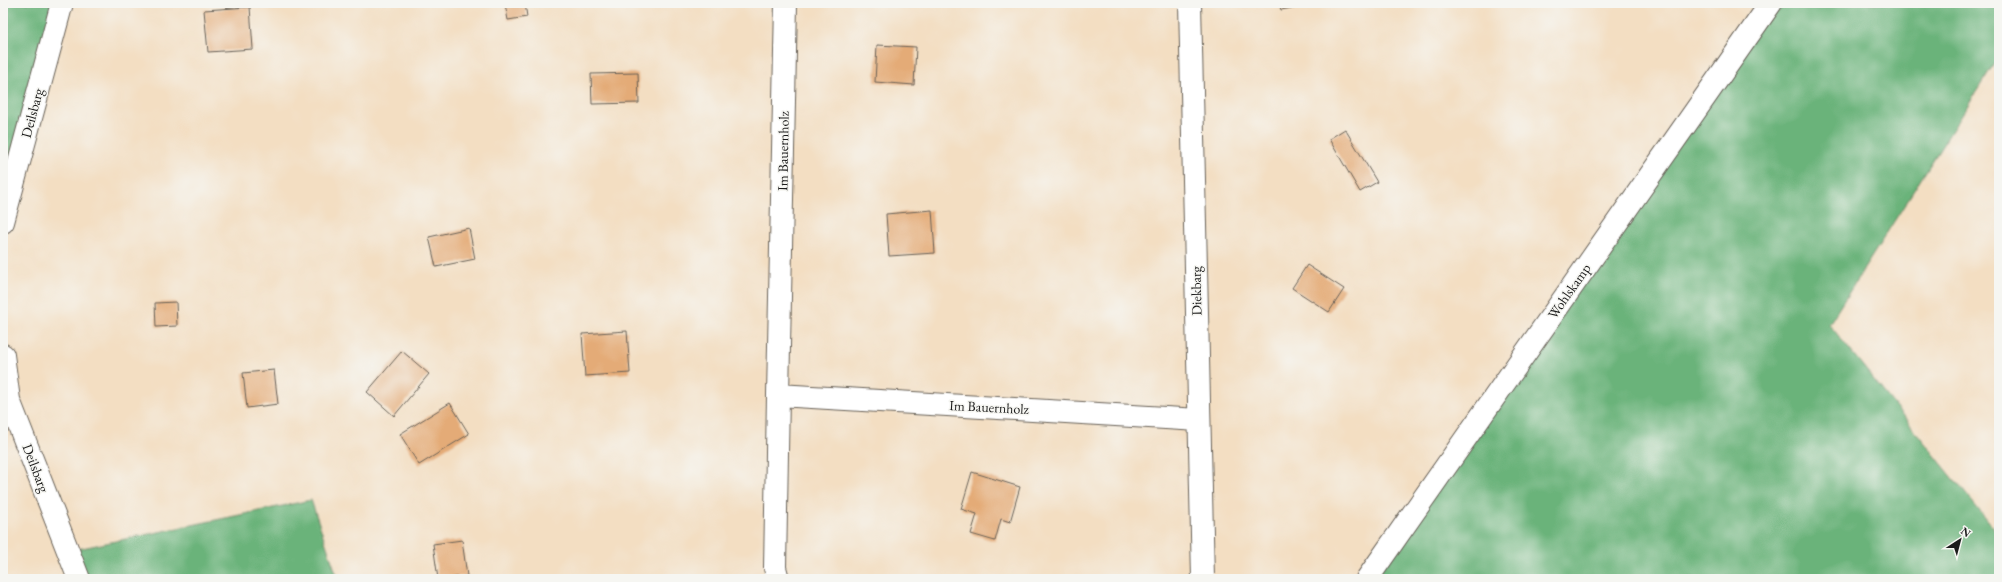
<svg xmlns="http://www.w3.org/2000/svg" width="2002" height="582" viewBox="0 0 2002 582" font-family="'EB Garamond',serif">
<rect width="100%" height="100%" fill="#f6f6f2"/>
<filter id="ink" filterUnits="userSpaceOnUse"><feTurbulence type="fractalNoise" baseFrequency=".025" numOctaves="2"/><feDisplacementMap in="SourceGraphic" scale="8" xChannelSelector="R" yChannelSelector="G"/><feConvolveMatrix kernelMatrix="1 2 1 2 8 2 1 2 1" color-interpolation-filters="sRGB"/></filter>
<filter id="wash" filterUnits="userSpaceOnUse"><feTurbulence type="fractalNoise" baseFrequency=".012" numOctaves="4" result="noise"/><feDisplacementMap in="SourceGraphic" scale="16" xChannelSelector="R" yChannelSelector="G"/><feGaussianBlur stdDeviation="0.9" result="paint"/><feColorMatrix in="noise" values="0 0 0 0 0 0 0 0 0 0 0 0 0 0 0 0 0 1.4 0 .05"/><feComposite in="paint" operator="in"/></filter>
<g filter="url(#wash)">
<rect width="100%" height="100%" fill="#f3dec2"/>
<path fill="#6bb37a" stroke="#44684b" d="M3,3h59l-59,219z
M1771,3h228v53l-170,268 170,211v44h-632z
M311,500l27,79h-259l-11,-28z"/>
<g id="blocks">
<path fill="#e4ab77" d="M511,3h14l2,14 -19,3 -3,-16z
M1279,3h35v1l-33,6z
M250,7l3,42 -45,3 -4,-42z
M877,45l39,2 -2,38 -39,-3z
M638,73l1,30 -47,1 -1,-30z
M1345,129l32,53 -17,10 -31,-53z
M932,210l3,43 -46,3 -3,-42z
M469,228l6,31 -39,8 -7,-30z
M1307,265l37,24 -15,23 -37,-24z
M176,302l1,24 -21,1 -1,-24z
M627,331l3,42 -45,3 -3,-42z
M402,351l27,23 -35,42 -27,-24z
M274,370l4,34 -31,4 -4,-35z
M450,403l19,31 -50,31 -19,-31z
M972,472l48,15 -10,35 -9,-3 -6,22 -24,-7 6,-20 -16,-5z
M462,540l5,36 -29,3 -5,-35z"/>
</g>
</g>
<g filter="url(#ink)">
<use href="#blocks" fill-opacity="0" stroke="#676056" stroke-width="1"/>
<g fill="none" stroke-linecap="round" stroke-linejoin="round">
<defs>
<path id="minor" d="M786,3l-8,392 421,25
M1190,3l13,576
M3,222l59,-219
M3,355l6,45 70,179
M778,395l-3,173 3,11
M1367,579l404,-576"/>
</defs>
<use href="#minor" stroke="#676056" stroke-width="24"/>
<use href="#minor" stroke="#fff" stroke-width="22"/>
</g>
</g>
<g text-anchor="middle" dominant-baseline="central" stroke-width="3" stroke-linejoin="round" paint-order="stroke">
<g font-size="14" fill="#1c1c1c" stroke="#f6f6f2">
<text transform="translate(32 113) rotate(-75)">Deilsbarg</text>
<text transform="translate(783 151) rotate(-89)">Im Bauernholz</text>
<text transform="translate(1196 291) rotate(-91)">Diekbarg</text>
<text transform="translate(1569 291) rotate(-55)">Wohlskamp</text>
<text transform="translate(989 407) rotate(3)">Im Bauernholz</text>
<text transform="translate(36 468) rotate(69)">Deilsbarg</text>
</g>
</g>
<rect width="2002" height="582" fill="none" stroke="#f6f6f2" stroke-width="16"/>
<g transform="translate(1960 540) rotate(36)" stroke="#f6f6f2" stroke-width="3" paint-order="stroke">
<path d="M0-3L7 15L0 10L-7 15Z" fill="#1c1c1c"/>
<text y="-6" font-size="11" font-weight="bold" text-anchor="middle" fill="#1c1c1c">N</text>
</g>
</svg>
